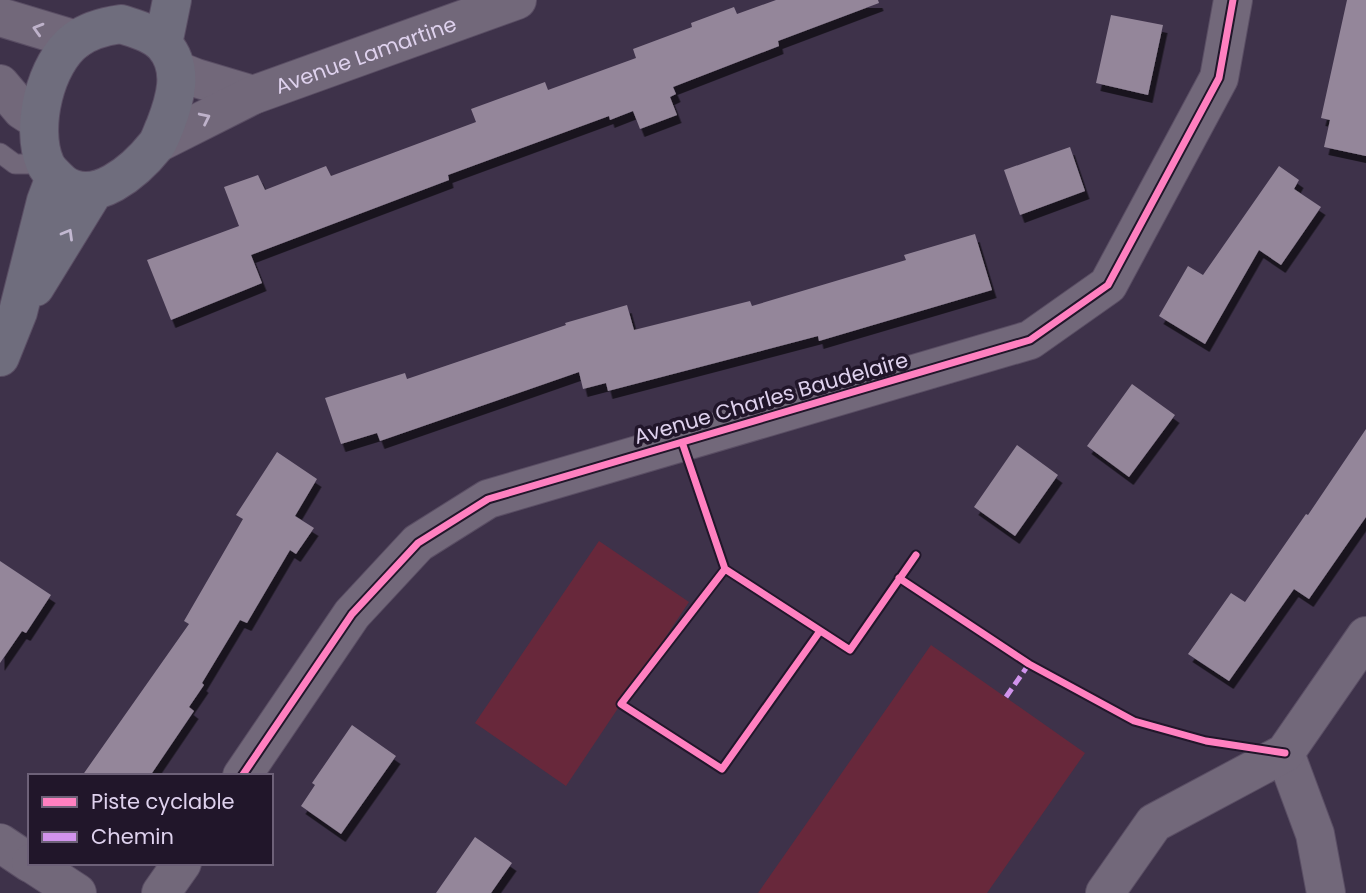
<svg xmlns="http://www.w3.org/2000/svg" width="1366" height="893" viewBox="0 0 1366 893" font-family="Poppins,sans-serif">
<defs>
<filter id="shadow"><feDropShadow dx="4.5" dy="8" stdDeviation="0" flood-color="#0009"/></filter>
</defs>
<rect width="100%" height="100%" fill="#3e324a"/>
<path fill="#68283b" d="M599,541l90,61 -123,184 -91,-63z
M931,645l154,108 -98,140h-229z"/>
<path fill="#94869a" filter="url(#shadow)" d="M776,0h102l1,3 -101,38 1,5 -106,41 3,7 -6,3 7,18 -37,14 -7,-18 -23,9 -1,-4 -161,59 1,5 -198,75 11,28 -91,37 -24,-60 92,-34 -15,-39 34,-12 7,15 61,-24 5,10 145,-54 -5,-13 74,-27 3,8 88,-32 -3,-9 59,-22 -1,-4 43,-16 3,7z
M1347,0h19v156l-42,-9 6,-27 -9,-2z
M1111,15l52,10 -15,70 -52,-12z
M1070,147l15,44 -65,24 -16,-45z
M1279,166l20,14 -5,9 27,18 -40,58 -22,-15 -54,94 -46,-28 29,-50 15,9z
M975,234l17,56 -173,51 -1,-5 -210,55 -2,-8 -23,6 -4,-17 -199,69 -3,-8 -36,11 -16,-46 80,-25 2,6 159,-54 -1,-2 62,-18 7,25 116,-29 2,5 154,-46 -2,-5z
M1132,384l43,31 -46,62 -42,-31z
M1366,429v88l-57,82 -15,-10 -65,92 -41,-27 43,-61 14,9 61,-88 2,1z
M1017,445l41,30 -43,61 -41,-29z
M277,452l40,27 -22,37 19,12 -18,26 -6,-4 -43,73 -7,-3 -38,63 2,2 -15,22 5,4 -44,65h-68l107,-152 -5,-3 59,-102 -7,-4z
M0,561l51,34 -25,38 -4,-2 -22,32z
M352,725l44,31 -55,78 -40,-28 14,-21 -3,-2z
M475,837l37,26 -21,30h-55z"/>
<g fill="none" stroke-linecap="round" stroke-linejoin="round">
<defs>
<path id="lane" d="M0,153l15,11h30"/>
<g id="street">
<path d="M0,17l76,23"/>
<path d="M176,70l20,8 57,17"/>
<path d="M0,84l22,26 17,11"/>
<path id="s1" d="M158,143l95,-48 264,-95"/>
<path d="M1285,753l30,81 11,59"/>
<path d="M242,776l110,-162 66,-71 70,-44 542,-159 78,-55 111,-207 14,-78"/>
<path d="M0,843l30,20"/>
<path d="M31,863l46,30"/>
<path d="M161,893l21,-30"/>
<path d="M1105,893l49,-70 131,-70 81,-117"/>
</g>
<path id="secondary" d="M121,24c15,5 32,9 43,21 21,24 11,55 1,81 -3,6 -5,14 -9,19 -20,25 -62,63 -94,38 -6,-6 -14,-12 -17,-20 -15,-35 0,-100 31,-123 12,-9 31,-14 45,-16z
M163,44l9,-44
M35,287l59,-96
M0,357l18,-45 28,-111 9,-24"/>
</defs>
<use href="#lane" stroke="#5a4e64" stroke-width="21"/>
<use href="#street" stroke="#5a4e64" stroke-width="40"/>
<use href="#secondary" stroke="#5a4e64" stroke-width="40"/>
<use href="#lane" stroke="#72687a" stroke-width="19"/>
<use href="#street" stroke="#72687a" stroke-width="38"/>
<use href="#secondary" stroke="#6f6d7d" stroke-width="38"/>
<path stroke="#d193ec" stroke-width="5" stroke-dasharray="10 5" stroke-linecap="butt" d="M1006,697l23,-33"/>
<defs>
<path id="cycleway" d="M682,442l43,127 125,81 66,-95
M725,569l-104,135 101,65 98,-138
M899,578l130,86 105,57 72,20 79,12
M242,776l110,-162 66,-71 70,-44 542,-159 78,-55 111,-207 14,-78"/>
</defs>
<use href="#cycleway" stroke="#21162a" stroke-width="11"/>
<use href="#cycleway" stroke="#ff80c0" stroke-width="7"/>
</g>
<defs><path id="oneway-chevron" d="M-2-3.5L2.5 0L-2 3.5" fill="none" stroke-width="1.6" stroke-linecap="round" stroke-linejoin="round" transform="scale(1.75)"/></defs>
<g stroke="#beb2ca">
<use href="#oneway-chevron" transform="translate(38 29) rotate(-164)"/>
<use href="#oneway-chevron" transform="translate(205 118) rotate(-26)"/>
</g>
<use stroke="#c2b8d1" href="#oneway-chevron" transform="translate(68 234) rotate(-60)"/>
<g text-anchor="middle" dominant-baseline="central" stroke-width="7" stroke-linejoin="round" paint-order="stroke">
<g font-size="21" fill="#ded1ed" stroke="#21162a">
<text stroke="none"><textPath href="#s1" startOffset="226">Avenue Lamartine</textPath></text>
<text transform="translate(771 398) rotate(-16)">Avenue Charles Baudelaire</text>
</g>
</g>
<rect x="28" y="774" width="245" height="91" fill="#21162a" stroke="#6d6178" stroke-width="2"/>
<rect x="42" y="797" width="35" height="10" fill="#ff80c0" stroke="#6d6178" stroke-width="2"/>
<text x="91" y="809" font-size="21" fill="#ded1ed">Piste cyclable</text>
<rect x="42" y="832" width="35" height="10" fill="#d193ec" stroke="#6d6178" stroke-width="2"/>
<text x="91" y="844" font-size="21" fill="#ded1ed">Chemin</text>
</svg>
